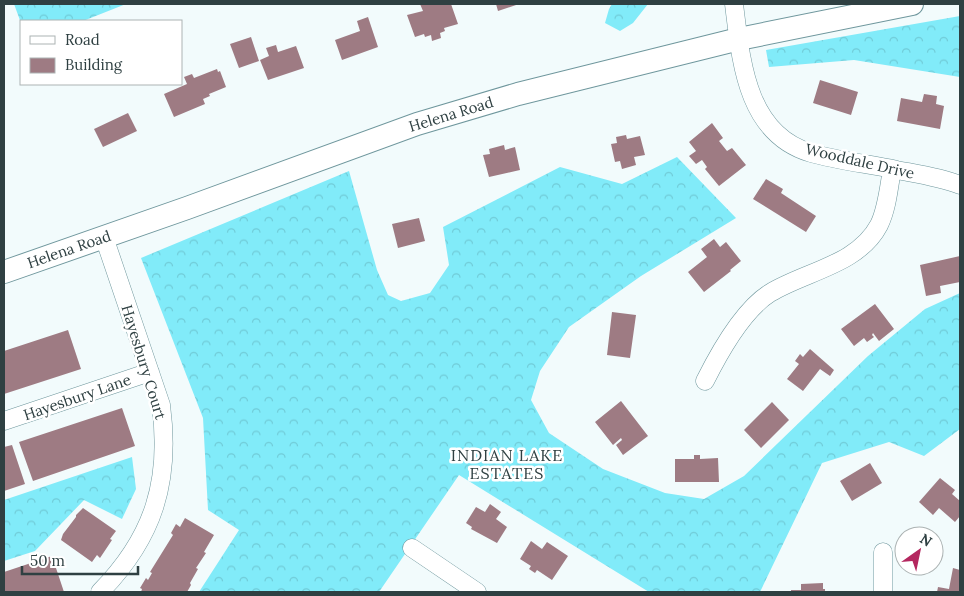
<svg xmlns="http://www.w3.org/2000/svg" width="964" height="596" viewBox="0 0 964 596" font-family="Lora,serif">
<defs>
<pattern id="forest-crowns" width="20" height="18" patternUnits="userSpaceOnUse" patternTransform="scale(1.25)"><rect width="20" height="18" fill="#81ebf9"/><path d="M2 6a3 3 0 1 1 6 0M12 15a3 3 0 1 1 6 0" fill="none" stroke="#70cbd7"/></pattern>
</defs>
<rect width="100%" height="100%" fill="#f2fbfc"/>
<path fill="url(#forest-crowns)" d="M14,4h112l-43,17h-62v2z
M612,4h36l-15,19 -13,8 -15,-8 4,-14z
M960,16v61l-106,-17 -85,7 -3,-17z
M677,157l59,61 -95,58 -72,51 -29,44 -9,29 18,33 54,36 62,24 39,6 40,-23 124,-120 57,-47 35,-16v136l-36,27 -35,-14 -67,21 -62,129h-111l-190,-117 -80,117h-180l40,-62 -31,-20 -5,-92 -62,-160 208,-87 28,99 11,25 13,6 29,-8 19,-28 -6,-38 117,-60 62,17z
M132,457l4,32 -14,30 -38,-19 -49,51 -31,10v-61z"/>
<path fill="#9e7b83" d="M420,4h31l7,20 -14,4 1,3 -5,2 1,5 -9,3 -1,-6 -6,2 -1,-3 -9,3 -8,-22 16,-4z
M496,4h23l-21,7z
M368,17l10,30 -36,13 -7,-20 25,-9 -3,-10z
M251,37l8,24 -20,7 -9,-24z
M276,45l2,7 18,-6 8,22 -36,12 -8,-20 9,-4 -3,-8z
M217,69l1,3 2,-1 6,16 -17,7 1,2 -7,3 2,5 -31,13 -10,-23 23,-10 -3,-7 8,-3 2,4z
M820,80l38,12 -7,23 -38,-12z
M924,94l13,2 -1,8 8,2 -4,23 -43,-8 4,-23 21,4z
M128,113l9,18 -34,16 -9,-18z
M712,123l11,15 -4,3 8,10 5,-3 14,17 -27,21 -14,-17 2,-2 -5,-7 -6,4 -7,-8 7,-5 -7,-9z
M626,135l1,4 13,-3 5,19 -11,2 2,8 -14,4 -2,-8 -5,1 -4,-18 6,-1 -1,-6z
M504,145l1,5 10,-3 5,23 -31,7 -6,-22 7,-1 -1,-5z
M766,179l17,10 -2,4 35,23 -10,16 -53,-33z
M419,218l6,23 -27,7 -6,-24z
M714,239l6,8 6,-5 15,19 -11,9 1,1 -27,21 -16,-20 19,-15 -6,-8z
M960,256v26l-20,4 1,7 -15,3 -6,-31z
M875,304l19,25 -15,12 -6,-8 -1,2 2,2 -7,5 -3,-4 -10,8 -13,-17z
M612,312l24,3 -6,43 -23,-3z
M68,330l13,39 -77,25v-43z
M810,349l24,21 -4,6 -10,-7 -17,22 -16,-12 12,-15 -4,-3 5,-7 3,3z
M621,401l27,35 -25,19 -7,-10 6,-5 -1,-2 -8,7 -18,-23z
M772,402l17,18 -28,28 -17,-18z
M122,408l13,38 -102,35 -14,-39z
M12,445l13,39 -21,7v-44z
M694,455h6v4l18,-1 1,24h-44v-23h19z
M870,463l12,20 -30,18 -12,-20z
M940,478l15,12 -3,4 8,7v15l-5,6 -16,-14 -6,7 -14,-13z
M490,504l11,8 -5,7 11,8 -10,16 -26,-14 1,-2 -6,-4 10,-16 9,5z
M83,508l33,23 -6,8 2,1 -12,18 -3,-3 -5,7 -31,-22 2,-6 13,-17v-2z
M185,518l29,17 -10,17 2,1 -10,15 2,1 -8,14 1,2 -4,7h-46l1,-3 -2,-1 6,-10 2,2 4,-7 -2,-1 23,-37 -2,-2 5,-9 4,3z
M531,541l11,8 5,-7 21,14 -16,24 -15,-10 -2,3 -6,-4 2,-3 -11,-7z
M52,556l12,36h-60v-20z
M953,568l7,2v22h-23l1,-5 11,2z
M823,583v6h2v3h-34v-2h10v-6z"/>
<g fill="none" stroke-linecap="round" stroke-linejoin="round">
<defs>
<path id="minor" d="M734,4c7,56 12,130 77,149 28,8 58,11 86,17 21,4 43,7 63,15
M705,381c14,-28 38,-71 65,-88 36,-22 88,-28 109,-68 8,-16 10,-38 13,-56
M4,421l146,-49
M412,548l65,44
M883,552v40
M100,592c54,-55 71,-111 61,-187l-57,-168"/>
<path id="major" d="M4,272l183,-64 230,-84 101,-30 221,-55 173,-35"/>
</defs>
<use href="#minor" stroke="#6f979d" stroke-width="19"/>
<use href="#major" stroke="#6f979d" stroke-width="24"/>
<use href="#minor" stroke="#fff" stroke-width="18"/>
<use href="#major" stroke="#fff" stroke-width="22"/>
</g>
<g text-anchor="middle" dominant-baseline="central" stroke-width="5" stroke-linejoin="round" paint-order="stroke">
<g font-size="15" fill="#2f4042" stroke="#fff">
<text transform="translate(451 114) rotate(-17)">Helena Road</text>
<text transform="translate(860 161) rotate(13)">Wooddale Drive</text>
<text transform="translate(69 249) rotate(-19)">Helena Road</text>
<text transform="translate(144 362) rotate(73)">Hayesbury Court</text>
<text transform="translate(77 397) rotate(-19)">Hayesbury Lane</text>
</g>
<g font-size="16" letter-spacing="1" fill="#2f4042" stroke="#fff">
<text x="507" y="455">INDIAN LAKE<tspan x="507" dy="18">ESTATES</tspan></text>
</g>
</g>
<rect width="964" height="596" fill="none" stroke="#2f4042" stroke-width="10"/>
<rect x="20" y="20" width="162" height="65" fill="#ffffff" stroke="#acb3b3"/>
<rect x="30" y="36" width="25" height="8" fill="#ffffff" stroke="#acb3b3"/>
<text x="65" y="45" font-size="15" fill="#2f4042">Road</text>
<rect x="30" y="58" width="25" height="15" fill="#9e7b83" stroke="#acb3b3"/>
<text x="65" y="70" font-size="15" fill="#2f4042">Building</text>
<g transform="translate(919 551) rotate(33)"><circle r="24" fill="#ffffff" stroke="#acb3b3"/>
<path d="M0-4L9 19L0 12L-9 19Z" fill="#b4275f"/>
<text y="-8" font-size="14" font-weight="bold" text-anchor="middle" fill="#2f4042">N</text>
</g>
<path d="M22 566v8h116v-8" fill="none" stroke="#2f4042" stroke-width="2.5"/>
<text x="30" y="566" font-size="15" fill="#2f4042" stroke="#ffffff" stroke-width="4" paint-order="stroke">50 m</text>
</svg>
